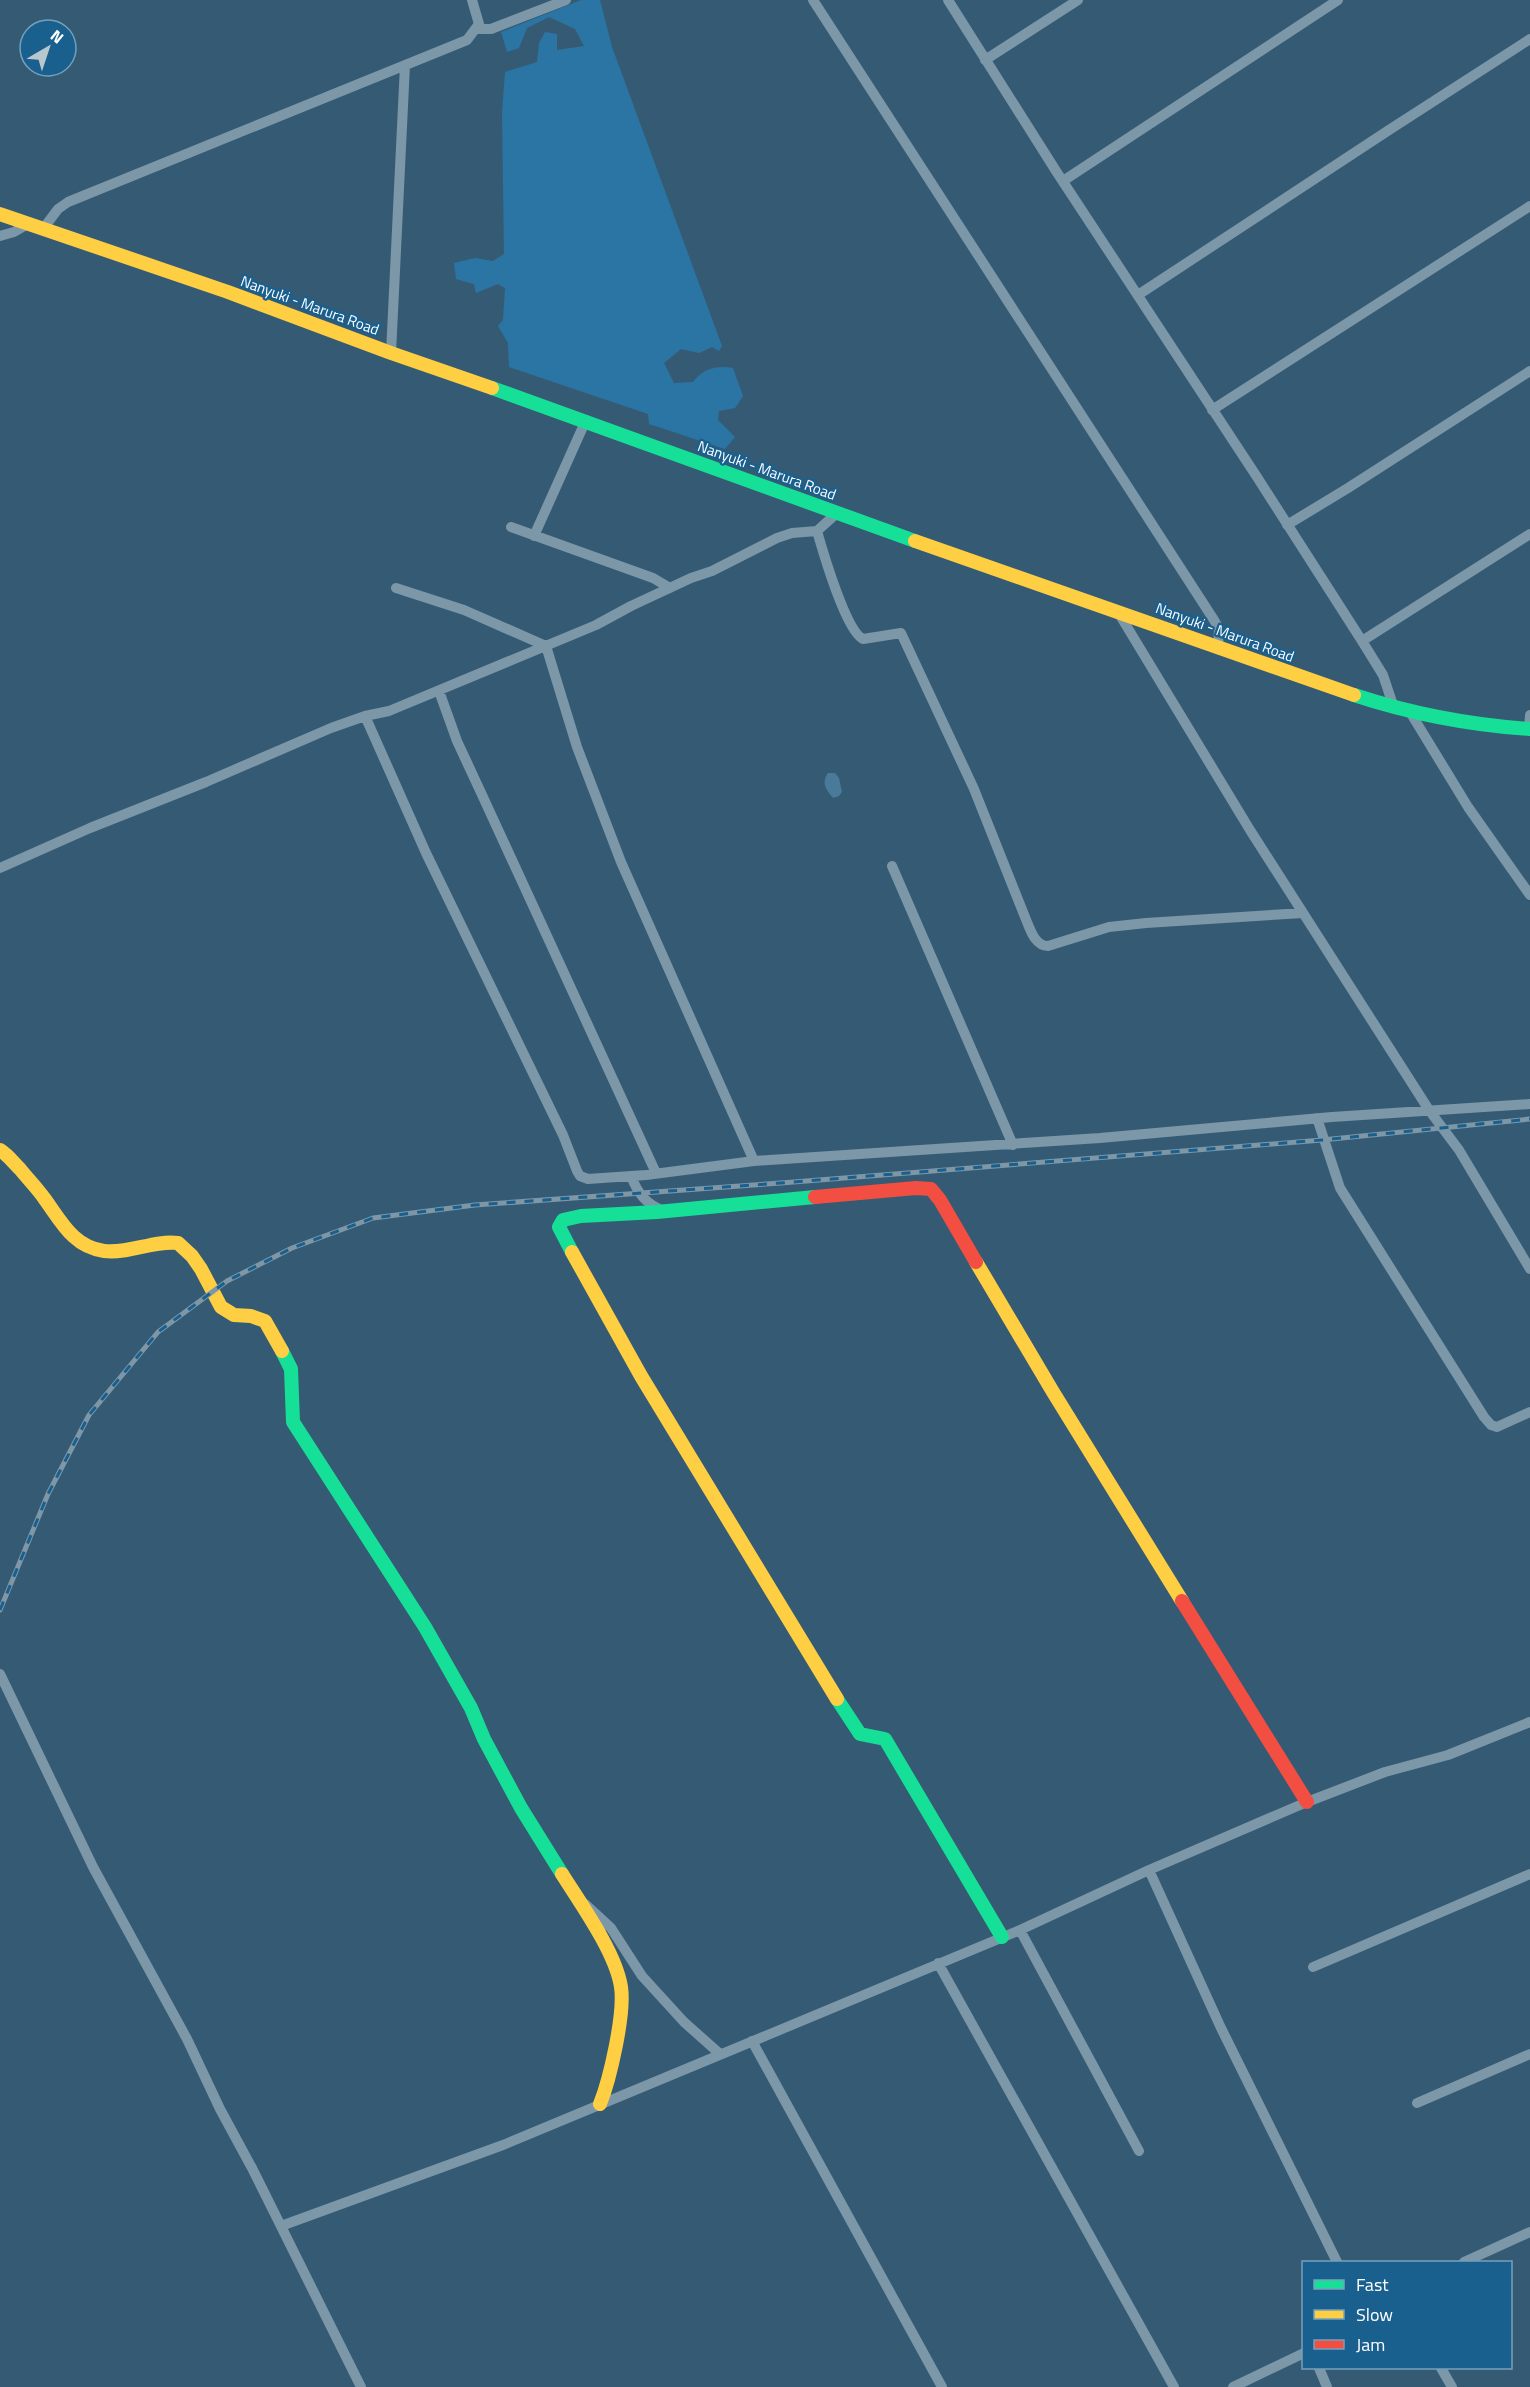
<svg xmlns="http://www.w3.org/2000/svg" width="1530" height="2387" viewBox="0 0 1530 2387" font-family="'Titillium Web',sans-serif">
<rect width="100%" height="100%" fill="#355b74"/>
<path fill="#2b75a4" d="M581,0h19l12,47 110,299 -3,5 -7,-4 -13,6 -18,-4 -17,14 10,20 19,-1c10,-13 23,-17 40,-14l10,28 -8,12 -16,3 -1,9 17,17 -10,12 -76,-25 -1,-10 -139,-47 -1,-24 -10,-17 5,-6 2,-32 -7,-4 -22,9 -2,-9 -18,-5 -2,-16 21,-5 18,3 11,-7 -2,-141 3,-41 32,-10 2,-19 6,-11 12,2v16l27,-4 -9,-17 -26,-12 -22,11 -8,20 -12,4 -6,-20z"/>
<path fill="#4a7a9a" d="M828,773h7l4,5 3,14 -3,4 -6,2c-7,-9 -12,-15 -5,-25z"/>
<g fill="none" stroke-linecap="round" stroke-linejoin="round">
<path stroke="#7c97a7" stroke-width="10" d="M813,0l401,620 5,9 -1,20
M948,0l108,171 201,306 105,164 21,34 11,33
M477,29h14l75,-29
M985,60l93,-60
M1063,181l275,-181
M43,229l15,-20 10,-7 399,-162 12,-16 -7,-24
M0,236l14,-4 14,-8
M1138,295l251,-165 141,-91
M391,353l14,-288
M1212,410l318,-204
M1287,525l61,-37 182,-117
M511,527l142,51 17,10
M817,531c6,21 29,100 46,108l38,-6 73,156 53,133c4,10 9,24 21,24l61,-19 37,-4 157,-10
M534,536l52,-116
M396,588l68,22 82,36 31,101 44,115 133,299
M1118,612l132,218 179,280 30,40 71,119
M1362,641l168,-107
M439,691l18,50 26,56 173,376
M1410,712l58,95 62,88
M365,716l61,137 137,282 14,36 3,5 8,3 58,-4 108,-14 346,-23 232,-21 198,-13
M1529,729l1,-14
M892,866l121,279
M0,868l90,-40 116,-46 125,-54 34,-12 24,-5 207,-86 35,-19 60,-28 21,-7 65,-33 15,-5 25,-2 20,-18
M1317,1118l23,70 144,229 7,8 6,2 33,-15
M631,1176c7,18 15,28 33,35
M0,1674l93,193 94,172 33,70 32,59 109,219
M1149,1870l72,158 116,234
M585,1904l26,24 31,48 42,46 36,32
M1020,1930l119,221
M938,1963l236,424
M1313,1967l217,-93
M752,2041l190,346
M1417,2103l113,-49
M281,2226l222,-81 517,-215 129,-60 158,-68 78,-30 63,-17 82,-33
M1464,2262l66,-30
M1319,2368l8,19
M1441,2368l11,19
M1233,2387l71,-34"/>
<path stroke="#16e098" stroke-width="14" d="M492,388l423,153
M1354,695c58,19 115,30 176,34
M572,1252l-13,-25 4,-7 18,-4 76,-4 158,-15
M282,1351l9,18 2,53 132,205 46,81 13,31 37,69 41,66
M837,1699l23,35 25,5 117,198"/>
<path stroke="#ffcf43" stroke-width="14" d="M0,214l228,78 163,61 101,35
M915,541l439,154
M0,1150c8,5 13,12 20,19 8,10 17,19 24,29 17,23 29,49 60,53 26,3 49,-11 74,-8l14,13 9,13 20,38 13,8 17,1 14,5 17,30
M572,1252l69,124 196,323
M976,1262l77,130 129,209
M562,1874c19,30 54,79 59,113 4,27 -11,92 -21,117"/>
<path stroke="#f24e42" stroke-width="14" d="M815,1197l101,-9 15,1 9,11 36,62
M1182,1601l125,201"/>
<defs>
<path id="rail" d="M0,1610l48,-116 41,-79 69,-83 69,-51 65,-33 81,-30 102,-13 306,-22 541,-43 208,-21"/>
</defs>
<use href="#rail" stroke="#7d97a7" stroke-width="5"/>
<use href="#rail" stroke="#1a608f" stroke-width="3" stroke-dasharray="9" stroke-linecap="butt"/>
</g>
<g text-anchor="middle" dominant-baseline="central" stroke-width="4.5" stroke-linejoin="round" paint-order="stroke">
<g font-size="15" fill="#fff" stroke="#1a608f">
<text transform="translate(310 305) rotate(20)">Nanyuki - Marura Road</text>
<text transform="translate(767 470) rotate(20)">Nanyuki - Marura Road</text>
<text transform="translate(1225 632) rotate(20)">Nanyuki - Marura Road</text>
</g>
</g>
<rect x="1302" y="2261" width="210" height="108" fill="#1a608f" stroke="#76a0bc" stroke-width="1.5"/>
<rect x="1314" y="2280" width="30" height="9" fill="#16e098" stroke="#76a0bc" stroke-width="1.5"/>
<text x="1356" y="2291" font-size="18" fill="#ffffff">Fast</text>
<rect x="1314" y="2310" width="30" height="9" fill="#ffcf43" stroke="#76a0bc" stroke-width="1.5"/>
<text x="1356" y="2321" font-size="18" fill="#ffffff">Slow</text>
<rect x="1314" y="2340" width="30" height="9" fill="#f24e42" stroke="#76a0bc" stroke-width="1.5"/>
<text x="1356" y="2351" font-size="18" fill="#ffffff">Jam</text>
<g transform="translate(48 48) rotate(39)"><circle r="28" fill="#1a608f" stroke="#76a0bc" stroke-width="1.5"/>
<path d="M0-4.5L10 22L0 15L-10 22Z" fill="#b8c6ce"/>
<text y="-9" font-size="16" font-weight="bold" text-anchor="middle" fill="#ffffff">N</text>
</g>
</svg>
